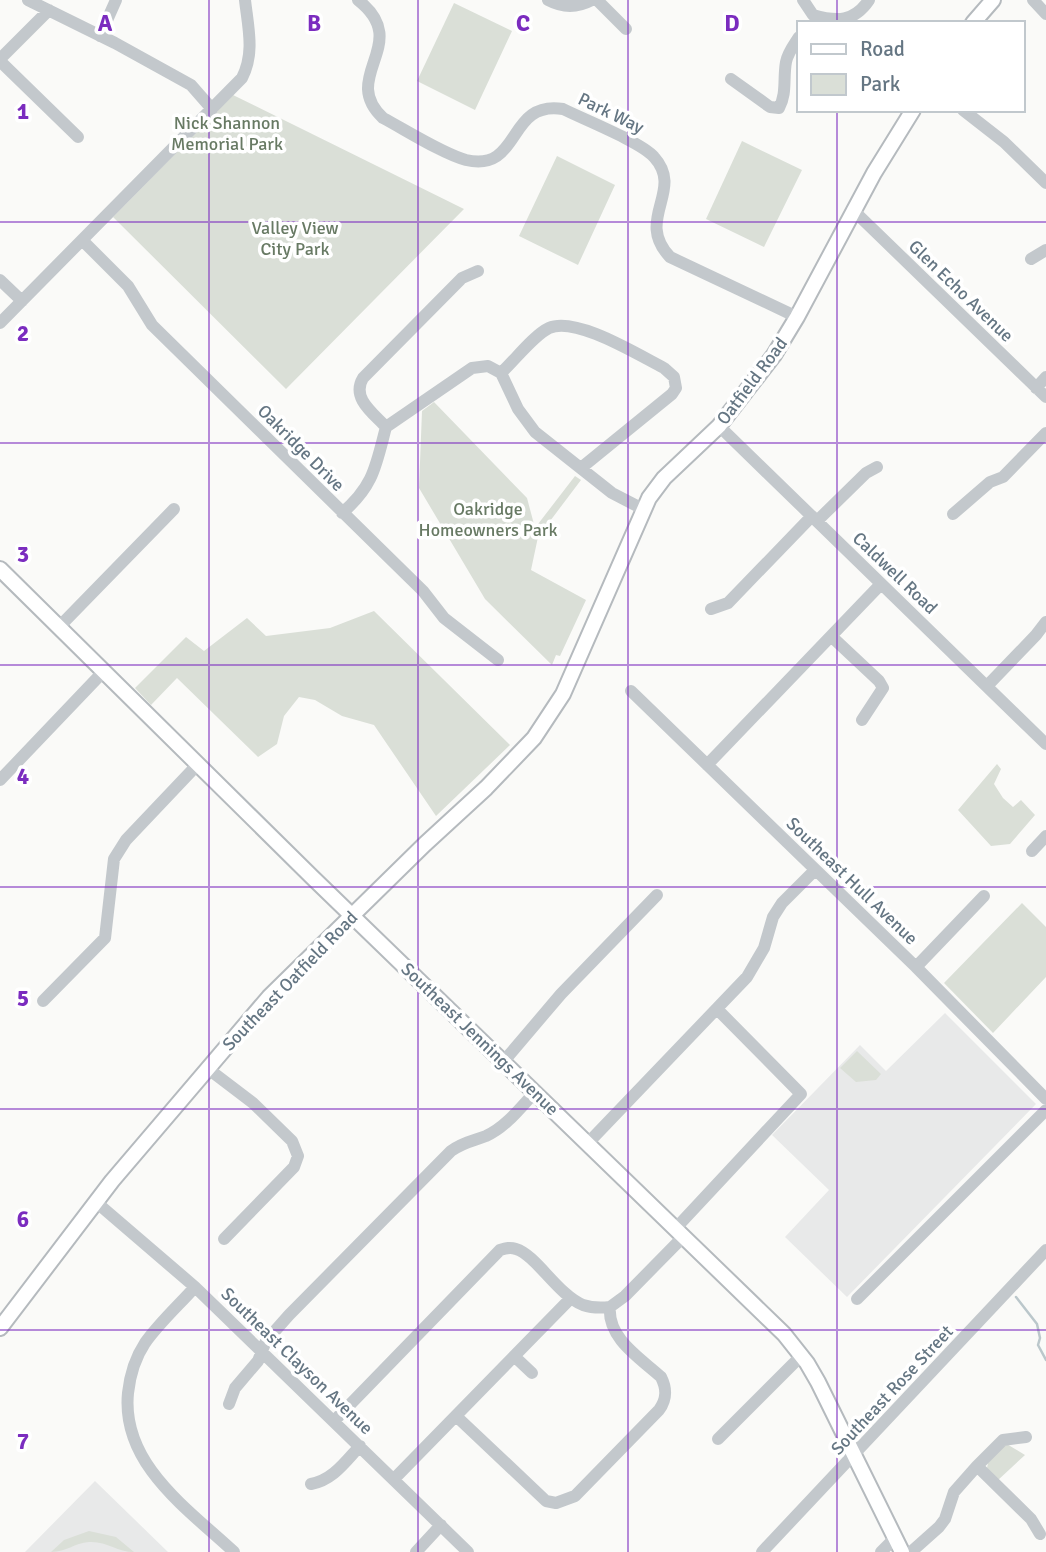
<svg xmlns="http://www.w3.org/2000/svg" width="1046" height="1552" viewBox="0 0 1046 1552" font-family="Signika,sans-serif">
<rect width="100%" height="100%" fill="#fafaf8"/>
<path fill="#e8e9e9" d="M945,1013l91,91 -189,193 -62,-60 44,-47 -57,-55 88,-90 26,26z
M95,1481l73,71h-143z"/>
<path fill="#dadfd7" d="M454,3l58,28 -37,79 -58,-29z
M233,95l231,114 -178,180 -173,-172z
M742,141l60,29 -38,77 -58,-28z
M557,156l58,29 -37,80 -59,-29z
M434,402l93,96 8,30 40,-52 6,4 -43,57 -7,33 55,30 -26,56 -4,-1 -4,10 -67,-66 -66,-111 3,-77z
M374,611l136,134 -74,71 -62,-91 -32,-9 -27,-16 -16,-3 -15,19 -7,28 -19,13 -81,-79 -26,27 -16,-17 51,-51 18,14 43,-33 19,18 64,-8z
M997,764l4,5 -7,15 9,14 10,9 8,-7 14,15 -25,29 -19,2 -33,-36z
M1022,903l24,24v50l-53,56 -49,-50z
M857,1051l24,23 -5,6 -20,2 -16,-14z
M1005,1443l20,12 -28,26 -10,-13 1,-5z
M89,1531l27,6 18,15c-17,0 -27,-11 -45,-10 -15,1 -22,10 -38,10l13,-12z"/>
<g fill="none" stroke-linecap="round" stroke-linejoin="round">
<path stroke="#bbc7cb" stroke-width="2.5" d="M1016,1297l21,27 3,14 -2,7 8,15"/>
<defs>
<path id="major" d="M973,23l20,-23
M0,569l312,308 472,457 23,29 11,19 84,170
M0,1328l112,-147 157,-184 156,-153 61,-56 48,-50 29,-44 86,-196 15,-20 55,-52 55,-71 23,-38 77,-144 39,-63"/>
</defs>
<use href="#major" stroke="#b5babe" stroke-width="18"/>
<path stroke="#c3c8cc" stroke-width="12" d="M28,0l87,43 76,42 21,24
M358,0c56,44 -20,76 25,118 21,11 60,36 83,42 56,13 40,-60 97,-51 20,10 78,33 91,48 31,34 -20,62 16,100l127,60
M548,0c15,8 29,8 44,0
M597,0l29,29
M803,0l10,15c24,7 41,7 56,-15
M1033,0l13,14
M100,36l16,-36
M0,59l49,-49
M0,61l78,76
M731,79l39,28 9,1c8,-14 4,-30 7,-46 2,-10 8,-17 13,-25
M963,110l41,32 42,41
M853,210l193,187
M82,240l46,46 24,39 271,266 21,27 54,42
M1031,259l15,-9
M0,280l22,21
M0,323l242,-245c13,-25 6,-51 3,-78
M501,373c13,-12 33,-38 48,-45 27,-12 89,27 115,40l10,9 2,11 -4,6 -91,74
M1036,388l10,-11
M719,426l327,318
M386,427c-13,-14 -35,-29 -23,-49l99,-100 16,-7
M342,513c32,-27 34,-48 44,-86l86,-59 16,-2 13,7 17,36 17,23 77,61 31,16
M953,514l37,-32 13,-5 43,-44
M817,521l49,-48 11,-6
M711,609l17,-6 84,-87
M59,627l115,-118
M831,636l48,45 4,7 -21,32
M987,686l49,-51 10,-13
M631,691l285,276 130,132
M707,765l174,-181
M0,780l104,-109
M1032,851l14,-15
M916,967l68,-71
M43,1001l62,-63 9,-79 12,-19 72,-76
M504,1061l57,-67 96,-99
M207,1068l46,35 39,38 6,15 -4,11 -70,72
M588,1143l159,-166 17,-29 9,-31 9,-14 33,-33
M96,1202l99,85 273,265
M676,1228l125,-134 -84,-85
M195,1287c-16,18 -36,36 -50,56 -10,15 -15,32 -17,50 -7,71 60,116 106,159
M857,1299l189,-189
M610,1307l15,-11 59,-60
M514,1356l18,17
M229,1404l6,-16 23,-27 8,-20 23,-26 162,-164c12,-9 22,-10 35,-15 20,-9 35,-29 49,-44
M456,1416l90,85 10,2 19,-7 84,-86c8,-11 8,-21 2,-33 -21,-19 -54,-39 -51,-70
M334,1421l166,-171c6,-2 10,-3 16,-1 20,6 42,46 67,56 9,3 18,3 27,2
M718,1439l84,-84
M977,1466l54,53 9,15
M394,1479l177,-181
M311,1484c22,-4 34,-22 49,-38
M416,1552l25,-27
M762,1552l284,-302
M881,1552l14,-14
M911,1552l28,-25 6,-8 9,-27 23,-26 26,-26 23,-3"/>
<use href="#major" stroke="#fff" stroke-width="14"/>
</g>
<path fill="none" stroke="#7b2cbf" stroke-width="2" stroke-opacity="0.55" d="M209,0v1552M418,0v1552M628,0v1552M837,0v23M837,110v1442M0,222h1046M0,443h1046M0,665h1046M0,887h1046M0,1109h1046M0,1330h1046"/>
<g text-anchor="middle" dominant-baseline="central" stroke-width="7" stroke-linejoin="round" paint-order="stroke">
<g font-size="18" fill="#657683" stroke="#fff">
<text transform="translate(611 113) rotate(26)">Park Way</text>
<text transform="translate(961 291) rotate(44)">Glen Echo Avenue</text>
<text transform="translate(752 381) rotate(-53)">Oatfield Road</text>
<text transform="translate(301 448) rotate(45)">Oakridge Drive</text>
<text transform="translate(895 573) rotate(44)">Caldwell Road</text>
<text transform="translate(852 881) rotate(44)">Southeast Hull Avenue</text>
<text transform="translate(290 981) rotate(-46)">Southeast Oatfield Road</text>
<text transform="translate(480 1039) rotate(44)">Southeast Jennings Avenue</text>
<text transform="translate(297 1361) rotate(44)">Southeast Clayson Avenue</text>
<text transform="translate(892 1390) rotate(-47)">Southeast Rose Street</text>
</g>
<g font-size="18" fill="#687a64" stroke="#fff">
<text x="227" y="123">Nick Shannon<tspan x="227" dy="21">Memorial Park</tspan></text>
<text x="295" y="228">Valley View<tspan x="295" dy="21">City Park</tspan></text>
<text x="488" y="509">Oakridge<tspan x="488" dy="21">Homeowners Park</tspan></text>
</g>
</g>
<g font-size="23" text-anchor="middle" font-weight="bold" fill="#7b2cbf" stroke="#fff" stroke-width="7" stroke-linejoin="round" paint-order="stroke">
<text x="105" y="31">A</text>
<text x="314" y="31">B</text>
<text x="523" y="31">C</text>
<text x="732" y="31">D</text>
<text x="23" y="119">1</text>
<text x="23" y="341">2</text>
<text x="23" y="562">3</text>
<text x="23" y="784">4</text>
<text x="23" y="1006">5</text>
<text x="23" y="1227">6</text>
<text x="23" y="1449">7</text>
</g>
<rect x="797" y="21" width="228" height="91" fill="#ffffff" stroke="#c1c8cd" stroke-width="2"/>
<rect x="811" y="44" width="35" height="10" fill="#ffffff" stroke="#c1c8cd" stroke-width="2"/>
<text x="860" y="56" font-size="21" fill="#657683">Road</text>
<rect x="811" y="74" width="35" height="21" fill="#dadfd7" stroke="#c1c8cd" stroke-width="2"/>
<text x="860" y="91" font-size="21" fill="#657683">Park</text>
</svg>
